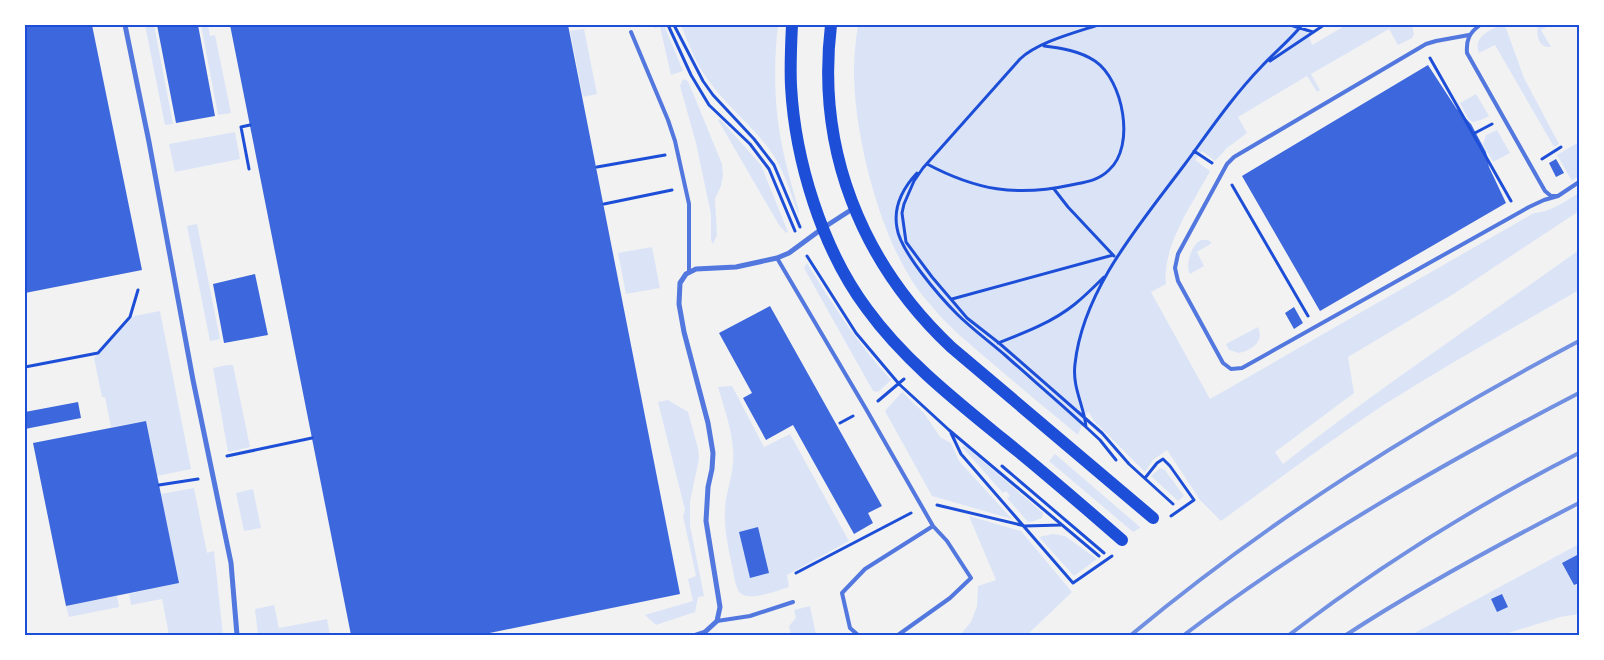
<svg xmlns="http://www.w3.org/2000/svg" width="1604" height="660" viewBox="0 0 1604 660" font-family="Cabin,sans-serif">
<rect width="100%" height="100%" fill="#f2f2f2"/>
<path fill="#dbe4f7" d="M145,25h9l19,99 -8,1z
M201,25h7l2,11 5,-1 16,78 -13,2z
M653,25h11l19,46 -12,4 -11,-48 -6,1z
M681,25h97c-4,35 -4,70 1,104 4,27 12,53 19,79l1,7c-9,-22 -15,-47 -30,-66 -20,-27 -47,-47 -65,-75 -10,-15 -16,-32 -23,-49z
M858,25h447l7,20 34,-20h66l2,9 -2,4 -14,7 -9,-16 -78,45 9,16 -3,2 -10,-16 -69,41 9,16 -20,15 -12,13 -13,-10 -7,9 15,11c-17,32 -48,75 -44,113l-15,8 59,107 324,-186c17,-1 30,-11 45,-20v18l-127,84 -104,62 6,36 -79,59 8,12c96,-76 197,-143 296,-214v40c-65,37 -130,74 -194,114 -56,37 -110,78 -164,117l-21,-21 -33,-50 -14,10 -8,12 -51,-51 -6,-10 -10,24c-27,-22 -53,-44 -79,-66 -20,-17 -41,-34 -59,-53 -11,-13 -24,-27 -32,-42 -32,-53 -55,-146 -54,-207 0,-14 2,-28 4,-42z
M1502,25l4,3 18,50 35,66 -5,3 -59,-102 -16,8c-6,-16 10,-23 23,-28z
M1538,25h12l-9,5 10,17c-13,1 -15,-12 -13,-22z
M584,29l13,65 -14,3 -13,-66z
M683,79l5,2 34,83 1,11 -2,11 -6,13 2,36 -4,9 -2,-4v-26l-15,-71 -16,-57z
M1476,94l13,22 -8,4 -8,2 -4,-2 -9,-17z
M720,119l41,46 27,67 -2,1 -7,-8 -61,-105z
M1497,130l13,23 -17,9 -10,-18 3,-9z
M235,132l5,27 -65,13 -6,-28z
M1579,142v34l-7,5 -15,-26z
M197,224l23,115 -10,2 -23,-115z
M1201,240h7l4,3 -15,9 7,14 -14,8c-5,-9 1,-29 11,-34z
M652,247l8,41 -34,6 -8,-41z
M807,263c25,41 51,81 84,117l-13,12 -5,-1 -69,-123z
M160,311l31,158 -34,7 -11,-55 -35,6 -6,-30h-3l-8,-39 40,-42z
M1258,327c7,15 -7,23 -19,26l-10,-3 -3,-6z
M227,365h6l17,82 -22,5 -15,-84z
M732,386l32,61 26,-13 59,107 -62,34 2,12c-11,3 -41,16 -50,5 -2,-3 -3,-8 -4,-11 -4,-24 -12,-49 -10,-73 1,-15 7,-30 8,-45 2,-26 -8,-52 -15,-76z
M902,392l22,21 16,24 11,6 8,18 53,58 -80,-23 -47,-85z
M668,400l20,12 10,36 1,11 -9,42v24l14,71 -6,1 -3,15 -39,13 -11,-10 48,-14 -5,-22 8,-3 -13,-60 2,-6 -27,-108z
M965,446l78,67 -1,5 -11,4h-3l-21,-24 3,-2 -4,-5 -3,2 -41,-46z
M1055,454l85,73v1l-7,4 -84,-71z
M1160,468l5,2 19,26 -6,5 -27,-25z
M194,488l13,65 7,-2 9,84h-54l-7,-36 -31,6 -2,-11 49,-11 -17,-89z
M253,489l8,39 -17,3 -8,-38z
M969,516l52,15 51,61 -45,43h-67l11,-13 6,-16 1,-20 18,-6z
M1053,534l12,2 32,23 -23,17 -35,-39z
M1579,544v70l-19,3 -58,18h-91z
M117,596l2,11 -50,10 -3,-11z
M274,605l5,23 48,-9 3,16h-72l-3,-26z
M810,606l6,29h-25l-2,-9 7,-8 -2,-8z"/>
<path fill="#3d67dc" d="M25,25h67l50,245 -117,23z
M157,25h41l17,91 -39,7z
M230,25h338l112,569 -200,41h-129z
M1428,65l28,43 15,16 15,28 3,15 17,36 -186,108 -78,-135z
M1556,159l8,14 -8,4 -7,-14z
M255,274l13,61 -44,8 -11,-59z
M770,306l112,200 -14,7 5,10 -19,11 -61,-109 -27,15 -23,-42 9,-5 -33,-60z
M1294,307l9,16 -9,6 -9,-16z
M78,402l3,16 -56,11v-17z
M146,421l33,162 -113,23 -33,-163z
M758,527l11,46 -19,5 -11,-46z
M1579,554v29l-5,2 -12,-22z
M1502,594l6,13 -11,5 -6,-13z"/>
<g fill="none" stroke-linecap="round" stroke-linejoin="round">
<path stroke="#1d4ed8" stroke-width="3" d="M668,25l23,50 18,30 41,39 19,25 26,62
M674,25l29,56 10,14 41,44 20,26 26,62
M1098,25c-24,8 -60,17 -78,34l-97,109 -9,13 -10,23 -2,9 4,29 26,35 35,41 32,25 103,90 27,31 44,40
M1290,25l23,7
M1430,58l81,143
M1270,61l54,-36
M1473,134l19,-10
M1194,151l18,12
M1542,159l19,-12
M927,164c49,26 89,33 144,21 14,-3 27,-4 38,-15 27,-24 14,-90 -14,-109 -15,-10 -34,-13 -51,-15
M597,167l68,-12
M249,169l-8,-42 9,-2
M917,173c-14,15 -24,34 -20,55 3,23 43,69 60,86 15,15 33,28 49,42 27,24 54,47 80,71l14,13 16,20
M1232,185l76,131
M1054,189l14,18 46,49
M604,204l68,-14
M807,256l49,77 43,51 50,46 150,126
M952,299l161,-44
M998,343c26,-10 55,-21 77,-39 10,-8 20,-18 29,-27
M25,367l73,-14 32,-36 8,-27
M878,401l26,-22
M840,423l13,-7
M1086,427c-2,-22 -14,-39 -11,-63 8,-75 66,-141 110,-200 25,-34 48,-68 77,-98 13,-14 28,-26 40,-41
M951,433l10,21 112,129 39,-27
M227,456l85,-18
M1002,466l102,87
M1145,478l12,-15 6,-4 7,7 24,34 -23,16
M159,485l39,-6
M937,505l88,21 36,-1
M796,573l115,-60"/>
<path stroke="#5277de" stroke-width="4" d="M1480,25c-11,8 -14,15 -13,28l78,138 6,5h7l21,-14
M631,32l37,88 7,21 14,63v67
M1469,35l-33,6 -10,3 -192,113 -7,7 -49,90 -3,14 3,13 45,82 8,6 11,-1 287,-161 15,-7 14,-4
M777,258l89,151 67,117 14,15 24,37 -21,20 -52,37
M717,621l33,-5 43,-14
M858,635l-8,-7 -8,-35 23,-24 68,-43"/>
<path stroke="#5277de" stroke-width="5" d="M125,25l24,117 44,238 33,159 5,24 6,72
M696,635l9,-3 12,-11 3,-14 -14,-86 2,-34 4,-18 1,-16 -5,-30 -24,-91 -5,-28 1,-21 6,-9 10,-5 40,-2 41,-9 12,-5 34,-25 31,-20"/>
<path stroke="#1d4ed8" stroke-width="12" d="M792,25c-1,20 -2,40 -1,61 4,74 31,163 76,223 37,51 88,91 137,131 40,32 79,66 118,100
M831,25c-15,124 30,237 120,322l202,171"/>
<path stroke="#7290e2" stroke-width="4" d="M1131,635c139,-116 288,-209 448,-294
M1184,635c123,-94 258,-171 395,-242
M1289,635c90,-69 188,-130 290,-182
M1346,635c75,-49 153,-91 233,-132"/>
</g>
<rect width="1604" height="660" fill="none" stroke="#ffffff" stroke-width="52"/>
<rect x="26" y="26" width="1552" height="608" fill="none" stroke="#1d4ed8" stroke-width="2"/>
</svg>
